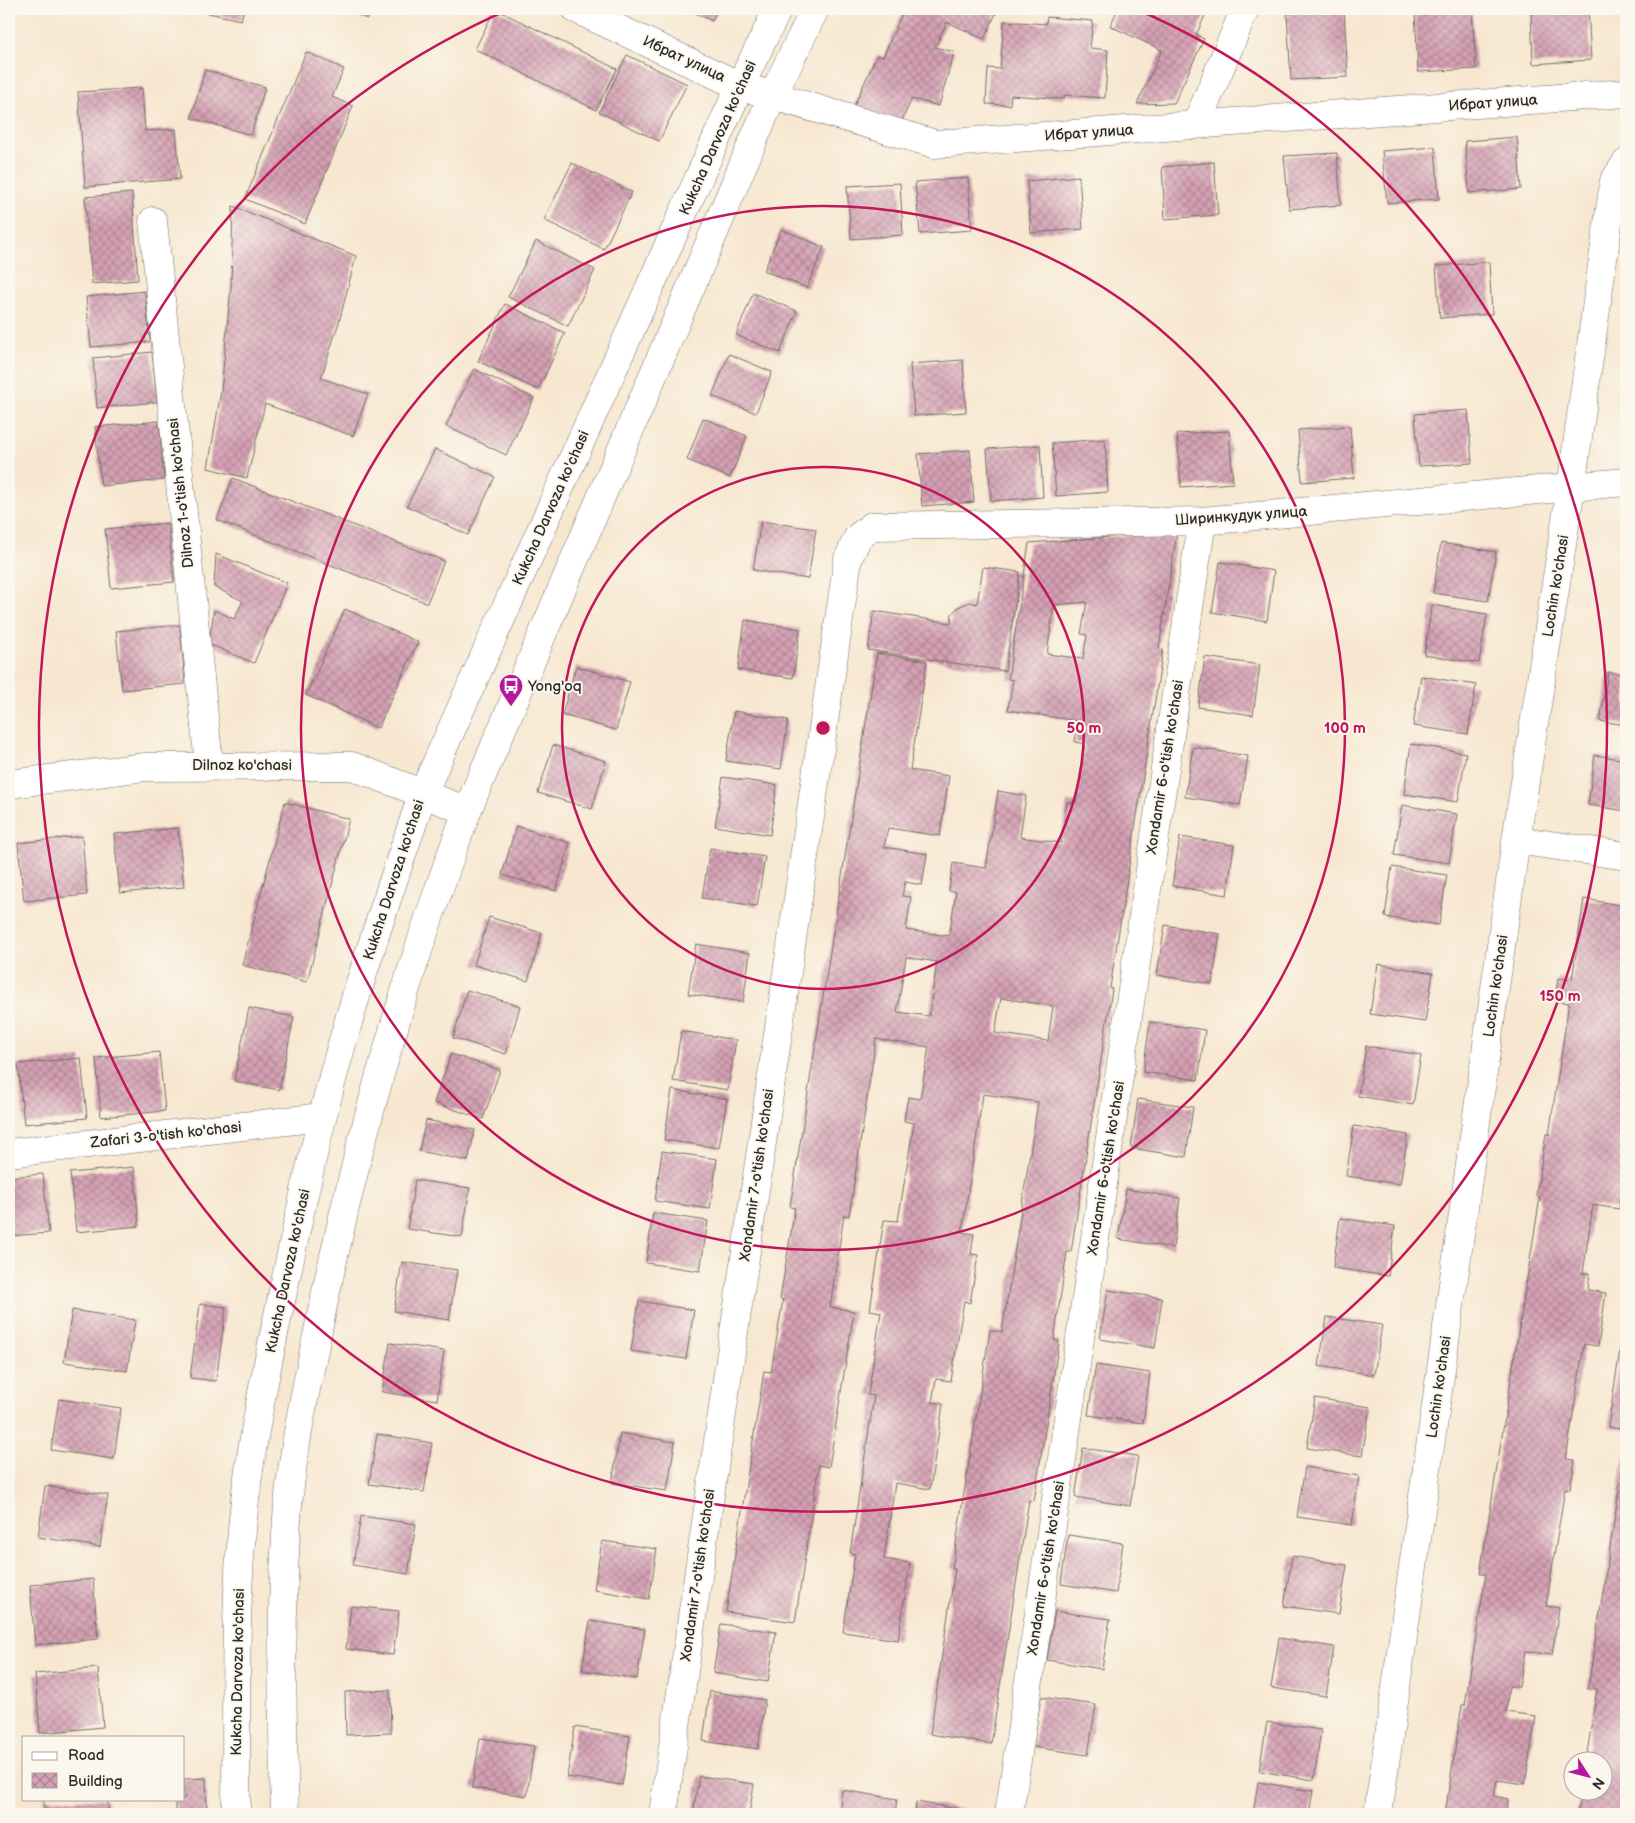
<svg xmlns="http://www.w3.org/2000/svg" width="1635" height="1823" viewBox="0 0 1635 1823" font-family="'Balsamiq Sans',sans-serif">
<defs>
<pattern id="building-cross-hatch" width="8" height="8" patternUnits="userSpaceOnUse" patternTransform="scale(1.25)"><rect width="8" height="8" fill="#d5a0b4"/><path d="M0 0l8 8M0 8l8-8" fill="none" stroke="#ad8393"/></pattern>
</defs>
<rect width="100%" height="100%" fill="#fbf7ec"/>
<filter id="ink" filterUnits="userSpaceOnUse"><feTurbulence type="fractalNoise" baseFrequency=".02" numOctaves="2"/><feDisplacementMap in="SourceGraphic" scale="10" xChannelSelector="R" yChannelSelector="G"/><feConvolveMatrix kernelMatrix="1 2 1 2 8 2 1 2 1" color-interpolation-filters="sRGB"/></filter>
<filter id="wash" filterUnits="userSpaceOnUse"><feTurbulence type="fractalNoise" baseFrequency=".0096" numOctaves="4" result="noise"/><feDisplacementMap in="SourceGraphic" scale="20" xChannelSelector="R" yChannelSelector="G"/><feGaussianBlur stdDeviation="1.12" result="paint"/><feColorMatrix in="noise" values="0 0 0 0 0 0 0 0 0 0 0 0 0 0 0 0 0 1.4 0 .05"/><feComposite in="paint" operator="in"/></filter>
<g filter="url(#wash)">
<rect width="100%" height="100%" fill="#f7e7d0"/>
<g id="blocks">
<path fill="url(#building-cross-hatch)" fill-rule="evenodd" d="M190,9h54l-3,11z
M345,9h26l-4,10z
M495,9l122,60 -21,41 -121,-61z
M687,9h31l-6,12z
M904,9h94l-14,30 -37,-17 -12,25 19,5 -15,54 -27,-7 -11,23 -48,-14 24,-53 6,2z
M1118,9h90l-12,26 8,4 -30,64 -37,1 25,-54 -52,-24z
M1415,9h57l4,60 -58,3z
M1531,9h57l3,51 -58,4z
M1344,10l4,67 -57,3 -4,-67z
M1047,17l46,4 -3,27 18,2 -3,48 -41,-3v4l-53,-4 -1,10 -24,-1 2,-36 12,1 4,-48 42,3z
M306,52l38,17 -12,28 21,9 -48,118 -60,-25z
M627,55l60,29 -28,57 -60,-29z
M205,70l60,17 -14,48 -60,-17z
M142,88l3,43 31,-2 4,50 -95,8 -7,-95z
M1517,137l4,52 -52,4 -4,-52z
M1435,147l4,52 -52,4 -5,-52z
M1337,153l4,52 -52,4 -5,-53z
M1214,162l4,53 -53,4 -3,-52z
M572,163l60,29 -28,57 -60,-29z
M1079,176l4,53 -52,4 -4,-52z
M968,178l4,52 -52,4 -5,-52z
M900,183l3,52 -52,4 -4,-53z
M132,193l6,87 -46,4 -7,-87z
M233,206l123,50 -17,66 -18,56 47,16 -15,42 -88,-32 -18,74 -39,-10 13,-77 10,-105z
M781,229l43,18 -17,41 -43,-17z
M536,241l59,29 -27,56 -60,-29z
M1489,262l3,52 -52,4 -4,-52z
M145,291l5,51 -59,5 -5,-50z
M753,293l44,18 -17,42 -44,-18z
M505,304l60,29 -27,57 -60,-29z
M152,352l5,50 -60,6 -4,-50z
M729,354l43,18 -16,41 -44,-17z
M963,360l3,52 -52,4 -4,-52z
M474,369l60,29 -28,57 -60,-29z
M1468,410l4,53 -53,3 -4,-52z
M703,418l44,18 -17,42 -43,-18z
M159,421l5,59 -63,6 -6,-59z
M1350,426l4,52 -52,4 -4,-52z
M1229,431l4,52 -52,4 -4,-53z
M1105,439l3,53 -52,4 -4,-53z
M1040,445l3,52 -52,4 -4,-52z
M435,449l60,28 -27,58 -61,-29z
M970,450l4,52 -52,4 -4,-52z
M233,478l211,83 -17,42 -210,-83z
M761,521l55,8 -8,50 -55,-9z
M168,523l6,59 -63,6 -6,-59z
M1177,532l-18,116 4,1 -53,339 2,1 -41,263h-4l-13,88 5,1 -25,160 -5,-1 -38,244 -61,-10 25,-165h-3l38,-239 12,2 36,-230 -55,-8 -21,138 12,2 -3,20 7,1 -8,48 -6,-2 -13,80 -15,-2 -4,23 11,2 -13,85 -35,-6 -11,76 26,4 -12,77 -55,-8 12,-78 -5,-1 24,-157 -6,-1 13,-83 -11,-2 14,-90 14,1 16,-98 -10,-2 4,-24 12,2 9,-52 -53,-8 -27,177 -5,-1 -14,92 24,4 -25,156 -10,-2 -24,157 -69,-10 38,-241 7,1 12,-72 -3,-1 15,-91 -5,-1 87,-554 50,8 -17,109 39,6 -9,60 -52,-8 -4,19 43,7 -5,31 -17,-3 -3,14 9,1 -5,33 43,6 7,-44 -7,-1 4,-28 33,5 12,-77 28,5 -6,41 41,6 6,-41 9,1 9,-59 -10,-2 3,-21 -70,-11 5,-30 -5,-1 21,-136zM1087,602l-6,32 6,1 -4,24 -36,-5 7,-49zM906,957l31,5 -8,54 -32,-4zM1001,998l52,8 -5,35 -53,-8z
M1441,543l55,9 -8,49 -55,-8z
M216,554l71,29 -33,80 -45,-19 5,-34 20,9 9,-18 -29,-14z
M1220,562l54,9 -7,50 -55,-9z
M983,567l37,5 -15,99 -137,-21 6,-39 77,12 1,-9 6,-7 12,-5 7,2z
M1432,605l55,9 -8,49 -55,-8z
M345,609l73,33 -40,86 -72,-33z
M745,620l55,9 -7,49 -55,-8z
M180,625l5,59 -63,6 -6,-59z
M1205,657l55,8 -7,50 -55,-8z
M576,666l54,16 -14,48 -54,-15z
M1608,672l18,3v50l-26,-4z
M1421,676l55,9 -8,49 -55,-8z
M734,711l54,9 -7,49 -55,-8z
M1411,744l55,9 -8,49 -54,-8z
M553,745l53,16 -14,48 -54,-16z
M1193,747l55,9 -8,49 -55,-8z
M1595,755l31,5v51l-38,-6z
M723,777l54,8 -7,50 -55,-9z
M285,802l64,17 -42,163 -65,-17z
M1402,805l55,9 -8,49 -55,-8z
M516,826l54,17 -14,48 -54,-16z
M178,828l6,59 -64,6 -6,-59z
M82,836l5,59 -63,6 -6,-58z
M1180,837l54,8 -7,50 -55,-9z
M710,848l55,9 -8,49 -55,-8z
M1392,867l55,8 -8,50 -54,-8z
M1584,899l42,7v254l-7,49 -26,-4 -10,68h7l-2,17 18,3 -8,53 -14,-2 -18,115 9,1 -5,29 -5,-1 -19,118 13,2 -7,47 -27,-4 -6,36 -10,-1 -3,26 30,4 -11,68 -28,-4 -3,16 14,3 -2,15h-61l17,-109h3l21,-131h-6l60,-377 -4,-1 10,-62 3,1 20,-132 -14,-2 3,-23 14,2z
M489,917l53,16 -14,48 -54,-16z
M1165,925l55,9 -8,50 -55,-9z
M696,944l54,9 -7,49 -55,-8z
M1378,964l55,9 -8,49 -55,-8z
M467,990l53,16 -14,48 -53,-16z
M249,1008l45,9 -15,73 -45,-9z
M1150,1022l55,8 -7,50 -55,-8z
M681,1031l55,9 -8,50 -55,-9z
M1366,1046l55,9 -8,50 -55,-9z
M159,1052l6,59 -64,6 -5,-59z
M451,1054l49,16 -17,49 -49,-16z
M81,1058l6,60 -63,6 -6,-60z
M672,1090l55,9 -8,49 -55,-8z
M1138,1099l55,8 -7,50 -55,-9z
M426,1120l49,10 -7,31 -49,-10z
M1354,1126l54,9 -8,49 -54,-8z
M662,1151l55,8 -7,50 -55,-8z
M134,1167l5,59 -63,6 -6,-59z
M43,1174l6,59 -40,3v-59z
M415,1180l55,8 -8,49 -55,-8z
M1126,1189l54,9 -7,50 -55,-9z
M653,1213l55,8 -8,50 -54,-8z
M1340,1218l55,8 -7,50 -55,-8z
M402,1262l55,8 -8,50 -55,-9z
M1108,1290l54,8 -7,50 -55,-9z
M639,1301l55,9 -8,49 -55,-8z
M200,1304l26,3 -10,74 -26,-3z
M72,1310l63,10 -8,51 -63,-9z
M1327,1317l55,8 -8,50 -55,-9z
M390,1343l54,8 -7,49 -55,-8z
M1621,1344l5,1v85l-18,-3z
M1096,1365l54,8 -7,50 -55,-8z
M1315,1398l55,9 -8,49 -55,-8z
M59,1399l62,9 -7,51 -63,-9z
M620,1433l55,9 -8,49 -55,-8z
M377,1434l55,9 -8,49 -55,-8z
M1083,1448l55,8 -8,50 -55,-9z
M1625,1452l1,362h-49l4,-24h21v-30h-16l11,-71 -9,-1z
M1305,1467l54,9 -7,49 -55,-8z
M45,1486l63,9 -8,52 -62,-10z
M361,1516l55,8 -8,50 -55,-9z
M1068,1535l55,8 -7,50 -55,-9z
M602,1541l55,8 -8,50 -55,-9z
M1292,1556l55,9 -8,49 -55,-8z
M93,1579l5,60 -63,6 -5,-60z
M351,1606l48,5 -6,44 -47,-6z
M1055,1611l55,8 -8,50 -55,-9z
M590,1621l55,8 -8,50 -55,-9z
M721,1624l55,8 -8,50 -55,-9z
M1279,1638l55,9 -8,49 -55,-8z
M98,1668l5,59 -63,6 -5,-59z
M390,1690l1,43 -45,2 -1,-43z
M710,1691l55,9 -7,49 -55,-8z
M1041,1697l55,8 -8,50 -55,-8z
M1267,1722l54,8 -7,50 -55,-9z
M575,1727l55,9 -8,49 -55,-8z
M480,1738l54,8 -7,50 -55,-8z
M699,1776l55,8 -5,30h-56z
M206,1778l1,36h-31v-15h8v-20z
M1258,1782l55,9 -4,23h-56z
M842,1790l55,9 -2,15h-56z
M43,1799h64l2,15h-64z
M916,1802l55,9v3h-56z"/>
</g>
</g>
<g filter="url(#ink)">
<use href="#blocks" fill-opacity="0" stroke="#726d65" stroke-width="1"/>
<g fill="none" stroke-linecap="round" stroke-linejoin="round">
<defs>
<path id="minor" d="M576,9l164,77 195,58 691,-51
M1196,125l49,-116
M153,221l56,544
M1516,840l110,16
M9,1153l313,-36
M663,1814l185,-1255 10,-22 14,-11 330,-5 424,-39
M1009,1814l193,-1293
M1378,1814l138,-974 55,-353 43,-306 12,-18"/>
<path id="tertiary" d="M9,784l136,-17 207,-1 115,45"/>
<path id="primary" d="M236,1814c1,-104 -3,-210 9,-314 9,-77 26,-152 42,-227 11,-52 22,-103 35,-154 27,-110 64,-218 101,-326l317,-707 38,-77
M285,1814c-3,-103 -5,-207 3,-309 6,-65 21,-130 34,-194 35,-170 84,-337 145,-500l305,-714 43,-88"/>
</defs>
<use href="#minor" stroke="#726d65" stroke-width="29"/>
<use href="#tertiary" stroke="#726d65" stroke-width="29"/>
<use href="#primary" stroke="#726d65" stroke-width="29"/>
<use href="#minor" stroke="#fff" stroke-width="28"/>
<use href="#tertiary" stroke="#fff" stroke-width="28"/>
<use href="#primary" stroke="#fff" stroke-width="28"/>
</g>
</g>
<g fill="none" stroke="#c2185b" stroke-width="2.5">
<circle cx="823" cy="728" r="261"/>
<circle cx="823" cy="728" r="522"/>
<path d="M1136 9A784 784 0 1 1 510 9"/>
</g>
<defs>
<symbol id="bus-pin" viewBox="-11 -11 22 30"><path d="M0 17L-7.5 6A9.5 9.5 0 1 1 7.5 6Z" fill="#b5179e" stroke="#fbf7ec"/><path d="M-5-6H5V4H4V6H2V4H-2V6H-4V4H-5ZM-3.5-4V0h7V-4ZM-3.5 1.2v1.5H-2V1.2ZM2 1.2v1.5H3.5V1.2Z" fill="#fff"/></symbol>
</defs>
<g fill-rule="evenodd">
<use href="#bus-pin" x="497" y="672" width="28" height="38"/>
</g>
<g text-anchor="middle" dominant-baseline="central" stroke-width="4" stroke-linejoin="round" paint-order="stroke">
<g font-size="15" fill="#2b2b2b" stroke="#fbf7ec">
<text transform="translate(684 59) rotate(25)">Ибрат улица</text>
<text transform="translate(1493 103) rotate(-4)">Ибрат улица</text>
<text transform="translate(1089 133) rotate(-4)">Ибрат улица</text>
<text transform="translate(718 138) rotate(-66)">Kukcha Darvoza ko'chasi</text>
<text transform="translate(181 493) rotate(-96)">Dilnoz 1-o'tish ko'chasi</text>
<text transform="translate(551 508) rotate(-66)">Kukcha Darvoza ko'chasi</text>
<text transform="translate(1241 516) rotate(-4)">Ширинкудук улица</text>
<text transform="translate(1556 586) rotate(-81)">Lochin ko'chasi</text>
<text x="242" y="765">Dilnoz ko'chasi</text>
<text transform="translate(1165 767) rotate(-81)">Xondamir 6-o'tish ko'chasi</text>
<text transform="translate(394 880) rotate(-72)">Kukcha Darvoza ko'chasi</text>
<text transform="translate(1496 986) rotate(-82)">Lochin ko'chasi</text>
<text transform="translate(166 1135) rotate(-6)">Zafari 3-o'tish ko'chasi</text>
<text transform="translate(1106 1168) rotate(-81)">Xondamir 6-o'tish ko'chasi</text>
<text transform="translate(757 1175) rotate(-82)">Xondamir 7-o'tish ko'chasi</text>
<text transform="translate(288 1271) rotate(-78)">Kukcha Darvoza ko'chasi</text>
<text transform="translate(1439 1387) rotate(-82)">Lochin ko'chasi</text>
<text transform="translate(1046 1568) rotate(-81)">Xondamir 6-o'tish ko'chasi</text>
<text transform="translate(698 1575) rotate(-82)">Xondamir 7-o'tish ko'chasi</text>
<text transform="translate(238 1672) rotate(-89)">Kukcha Darvoza ko'chasi</text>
</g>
<g font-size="15" fill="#2b2b2b" stroke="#fbf7ec" text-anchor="start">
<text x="528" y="686">Yong'oq</text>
</g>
</g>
<circle cx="823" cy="728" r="8" fill="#c2185b" stroke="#fbf7ec" stroke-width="2.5"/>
<g font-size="15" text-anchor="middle" font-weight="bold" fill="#c2185b" stroke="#fbf7ec" stroke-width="4" stroke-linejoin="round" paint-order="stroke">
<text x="1084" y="733">50 m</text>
<text x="1345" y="733">100 m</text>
<text x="1560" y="1001">150 m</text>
</g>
<rect width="1635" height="1823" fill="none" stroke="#fbf7ec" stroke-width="30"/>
<rect x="22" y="1736" width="162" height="65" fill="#fbf7ec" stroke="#a8a59f"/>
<rect x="32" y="1752" width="25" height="8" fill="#ffffff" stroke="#a8a59f"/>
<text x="68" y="1760" font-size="15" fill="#2b2b2b">Road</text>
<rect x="32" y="1773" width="25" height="15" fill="url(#building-cross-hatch)" stroke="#a8a59f"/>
<text x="68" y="1786" font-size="15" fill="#2b2b2b">Building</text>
<g transform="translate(1588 1776) rotate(126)"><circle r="24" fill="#fbf7ec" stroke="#a8a59f"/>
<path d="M0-4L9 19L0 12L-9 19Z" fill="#b5179e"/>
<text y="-8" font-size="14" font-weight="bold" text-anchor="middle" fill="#2b2b2b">N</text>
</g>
</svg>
